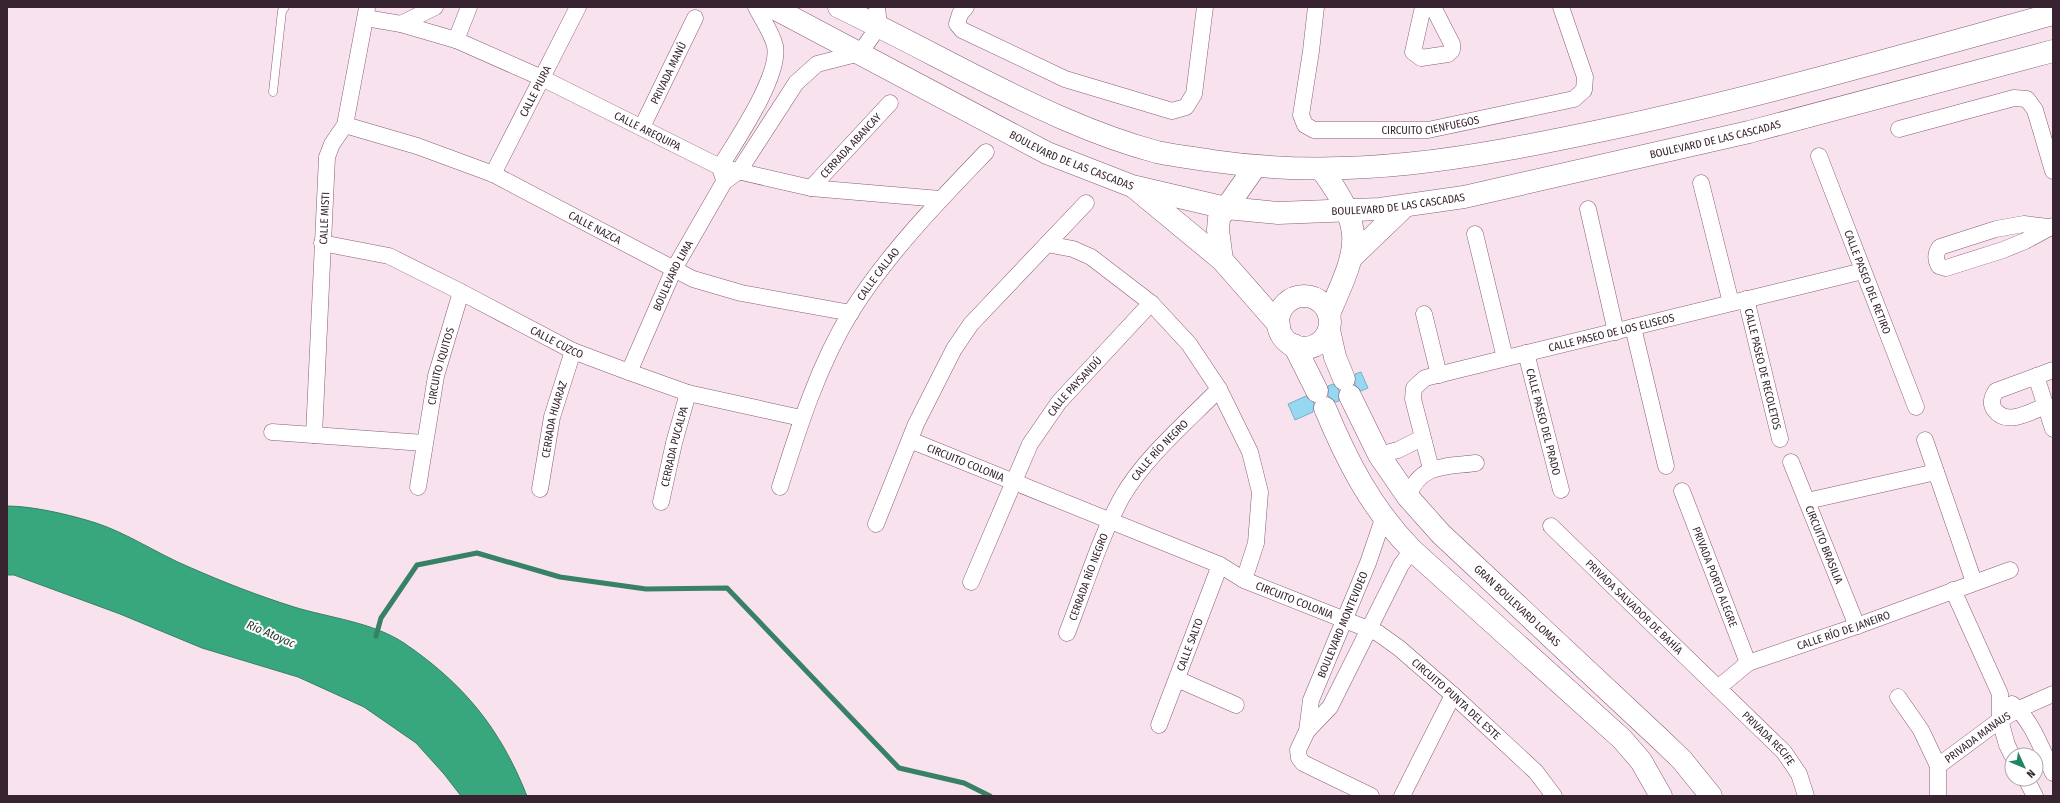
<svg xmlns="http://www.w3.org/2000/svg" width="2060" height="803" viewBox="0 0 2060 803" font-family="'Fira Sans Condensed',sans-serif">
<rect width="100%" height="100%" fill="#f8e2ee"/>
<path fill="#38a77d" stroke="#388066" d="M7,506c26,0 64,9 89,17 31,10 62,31 93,44 34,15 70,29 105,40 36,11 78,15 110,36 60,41 96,85 123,153h-66l-17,-22 -28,-31 -52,-36 -66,-30 -96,-29 -82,-34 -106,-39h-7z"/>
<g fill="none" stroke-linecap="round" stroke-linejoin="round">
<path stroke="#388066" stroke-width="5" d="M376,636l5,-18 36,-53 60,-12 83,24 86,12 81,-1 172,180 65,15 26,13"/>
</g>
<path fill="#97d8f1" stroke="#73b3cb" d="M1361,372l7,16 -7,3 -6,-6v-11z
M1333,384l6,6v11l-3,1 -8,-6v-10z
M1306,396l8,7 -1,9 -18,8 -7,-16z"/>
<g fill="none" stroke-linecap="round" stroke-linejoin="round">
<defs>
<path id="lane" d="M273,92l9,-81 3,-4"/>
<g id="street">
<path d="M966,7l-6,7 -3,10 5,6 103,49 107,32 14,-4 8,-13 11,-87"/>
<path id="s1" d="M1316,7l-5,44 -10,64 4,10 9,5h114l146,-31 10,-9 1,-13 -24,-70"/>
<path d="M1423,7l-10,45 8,6 27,-4 4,-4v-6l-19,-37"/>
<path id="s2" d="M366,18l35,6 55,16 86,38 178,89 91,21 129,11"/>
<path d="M401,24l34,-17"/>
<path d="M456,40l13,-33"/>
<path id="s3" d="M345,125l72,21 76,28 200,105 48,14 110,20"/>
<path id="s4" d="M642,127l53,-109"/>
<path d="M1899,129l115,-31 13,1 8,11 18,61"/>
<path id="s5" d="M1819,156l97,251"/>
<path id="s6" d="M493,174l85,-167"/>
<path d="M723,177l-3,-10c16,-26 61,-92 55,-121 -3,-13 -13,-27 -19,-39"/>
<path d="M1701,183l30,120"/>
<path id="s7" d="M811,188l79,-85"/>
<path d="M1588,209l28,123"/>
<path d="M2048,227l-24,-3 -28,5 -56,18c-5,7 -5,12 -1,19l7,2 57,-18 22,-9 28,-15"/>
<path d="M1475,234l30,124"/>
<path id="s8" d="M322,243l67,13 72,36 112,59 56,21 59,21 113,25"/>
<path d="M1047,244l26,5 18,8 60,46 38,41 30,45 31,63 10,40 -4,51 -12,37"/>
<path id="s9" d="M1746,299l34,140"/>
<path d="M1424,314l15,61"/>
<path d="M1633,327l33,139"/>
<path id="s10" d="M1526,353l35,137"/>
<path id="s11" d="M629,372l45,-103 50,-87 15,-11 57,-88 21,-19 43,-11 19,-27 -2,-19"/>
<path d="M2036,376l17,53"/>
<path d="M2045,406c-15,6 -39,21 -51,3 -4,-6 -2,-12 2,-18l57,-21"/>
<path d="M272,432l152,11"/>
<path id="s12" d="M314,435l13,-278 5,-13 13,-19 22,-117"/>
<path id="s13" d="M910,440l310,125 24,15 134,53 21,15 54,47 83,77 18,24"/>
<path d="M1925,440l49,142"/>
<path d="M1379,455l19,-5 24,-12"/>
<path id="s14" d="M1791,462l66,164"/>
<path id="s15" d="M1431,469l-18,-70 1,-11 11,-10 438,-107"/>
<path id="s16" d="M418,487l18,-111 25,-84"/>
<path id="s17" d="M780,487c19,-60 38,-121 71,-175 37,-59 87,-110 135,-160"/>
<path id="s18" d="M540,489l12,-72 21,-66"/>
<path id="s19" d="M1682,491l66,172"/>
<path d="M1408,497c12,-34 38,-30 68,-34"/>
<path d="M1807,501l129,-29"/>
<path id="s20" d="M661,502l13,-59 14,-50"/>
<path d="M876,524l40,-100 38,-75 17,-25 115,-121"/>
<path id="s21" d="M1551,526l233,226 15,22 7,22"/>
<path id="s22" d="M971,582l59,-138 29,-42 92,-99"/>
<path d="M1953,590l47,104v26l7,25 5,10"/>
<path id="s23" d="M1067,633c17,-43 33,-96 55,-136 23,-40 65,-75 97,-108"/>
<path d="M1177,679l59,26"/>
<path id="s24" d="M1718,688l30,-25 109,-37 153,-56"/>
<path d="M1898,697l23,33 17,36v30"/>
<path d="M2012,704c20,16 30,46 41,69"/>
<path id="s25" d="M1159,725l61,-160"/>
<path d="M1307,731l23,-24 71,-142 11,-15"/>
<path id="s26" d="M1938,766l62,-46 19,-11 34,-15"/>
<path d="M2026,779l9,17"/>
<path id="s27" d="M1371,796l-68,-33 -4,-5 -1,-8 9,-19 4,-31 57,-137 15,-44"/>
<path d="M1402,796l51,-101"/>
</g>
<g id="secondary">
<path id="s28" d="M772,7l275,146 85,33 94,22 52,5 102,-4 84,-12 285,-65 304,-81"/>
<path d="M839,7c46,22 91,46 136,69 59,30 118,59 182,76 18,4 38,6 56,9 137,20 258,-3 391,-31 151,-32 300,-75 449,-116"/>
<path d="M1255,167l-36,51 -1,12 4,30 57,65"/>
<path d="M1322,170c45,62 36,77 7,144"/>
<path d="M1135,188l87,72"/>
<path d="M1352,257l53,-51"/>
<circle cx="1304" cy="322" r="26"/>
<path d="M1329,330l6,27 9,22"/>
<path d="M1294,345l23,46"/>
<path id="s29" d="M1350,396l29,59 29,42 33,37 217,203 24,23 29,36"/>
<path d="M1325,408c22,53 46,100 87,142l210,189 19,22 20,35"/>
</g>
</defs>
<use href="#lane" stroke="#8b5b77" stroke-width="9"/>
<use href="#street" stroke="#8b5b77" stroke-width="17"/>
<use href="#secondary" stroke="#8b5b77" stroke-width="23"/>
<use href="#lane" stroke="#fff" stroke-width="8"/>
<use href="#street" stroke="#fff" stroke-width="16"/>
<use href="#secondary" stroke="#fff" stroke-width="22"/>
</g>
<g text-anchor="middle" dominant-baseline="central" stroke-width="4" stroke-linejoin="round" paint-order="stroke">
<g font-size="11" fill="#382430" stroke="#fff">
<text stroke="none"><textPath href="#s4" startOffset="60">PRIVADA MANÚ</textPath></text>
<text stroke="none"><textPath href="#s6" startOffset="93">CALLE PIURA</textPath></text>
<text stroke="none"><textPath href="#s1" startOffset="247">CIRCUITO CIENFUEGOS</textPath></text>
<text stroke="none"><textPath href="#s2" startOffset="305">CALLE AREQUIPA</textPath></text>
<text stroke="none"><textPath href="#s28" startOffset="996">BOULEVARD DE LAS CASCADAS</textPath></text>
<text stroke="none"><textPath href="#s7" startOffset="58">CERRADA ABANCAY</textPath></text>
<text stroke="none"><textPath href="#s28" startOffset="337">BOULEVARD DE LAS CASCADAS</textPath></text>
<text stroke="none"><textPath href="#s28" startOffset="672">BOULEVARD DE LAS CASCADAS</textPath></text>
<text stroke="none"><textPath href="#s12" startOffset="217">CALLE MISTI</textPath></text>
<text stroke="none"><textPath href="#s3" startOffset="271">CALLE NAZCA</textPath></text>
<text stroke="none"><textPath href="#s17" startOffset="236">CALLE CALLAO</textPath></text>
<text stroke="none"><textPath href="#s11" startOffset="106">BOULEVARD LIMA</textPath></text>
<text stroke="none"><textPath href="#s5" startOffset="135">CALLE PASEO DEL RETIRO</textPath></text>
<text stroke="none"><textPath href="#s15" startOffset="290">CALLE PASEO DE LOS ELISEOS</textPath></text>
<text stroke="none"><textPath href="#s8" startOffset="257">CALLE CUZCO</textPath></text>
<text stroke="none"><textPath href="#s16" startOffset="123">CIRCUITO IQUITOS</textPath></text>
<text stroke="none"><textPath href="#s9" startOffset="72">CALLE PASEO DE RECOLETOS</textPath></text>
<text stroke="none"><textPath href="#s22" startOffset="223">CALLE PAYSANDÚ</textPath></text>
<text stroke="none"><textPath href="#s18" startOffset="71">CERRADA HUARAZ</textPath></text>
<text stroke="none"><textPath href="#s10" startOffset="71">CALLE PASEO DEL PRADO</textPath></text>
<text stroke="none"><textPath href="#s20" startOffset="57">CERRADA PUCALPA</textPath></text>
<text stroke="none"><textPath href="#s23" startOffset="207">CALLE RÍO NEGRO</textPath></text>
<text stroke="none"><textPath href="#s13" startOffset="60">CIRCUITO COLONIA</textPath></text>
<text stroke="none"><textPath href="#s14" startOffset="89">CIRCUITO BRASILIA</textPath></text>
<text stroke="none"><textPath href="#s23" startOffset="60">CERRADA RÍO NEGRO</textPath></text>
<text stroke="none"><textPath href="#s19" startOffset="92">PRIVADA PORTO ALEGRE</textPath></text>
<text stroke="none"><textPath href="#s13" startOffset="417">CIRCUITO COLONIA</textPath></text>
<text stroke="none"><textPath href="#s29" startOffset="271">GRAN BOULEVARD LOMAS</textPath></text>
<text stroke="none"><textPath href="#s21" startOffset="116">PRIVADA SALVADOR DE BAHÍA</textPath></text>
<text stroke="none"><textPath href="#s27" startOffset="224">BOULEVARD MONTEVIDEO</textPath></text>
<text stroke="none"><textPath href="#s24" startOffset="140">CALLE RÍO DE JANEIRO</textPath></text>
<text stroke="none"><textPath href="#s25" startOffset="86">CALLE SALTO</textPath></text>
<text stroke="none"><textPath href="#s13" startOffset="609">CIRCUITO PUNTA DEL ESTE</textPath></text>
<text stroke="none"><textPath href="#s26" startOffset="49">PRIVADA MANAUS</textPath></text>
<text stroke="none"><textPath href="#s21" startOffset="304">PRIVADA RECIFE</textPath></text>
</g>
<g font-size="12" font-style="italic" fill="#1d352a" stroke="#fff">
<text transform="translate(271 634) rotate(23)">Río Atoyac</text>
</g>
</g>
<rect width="2060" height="803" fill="none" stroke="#382430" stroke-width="16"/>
<g transform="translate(2024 767) rotate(134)"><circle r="19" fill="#ffffff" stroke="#afa7ac"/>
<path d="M0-3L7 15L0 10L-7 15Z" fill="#1f8661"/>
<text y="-6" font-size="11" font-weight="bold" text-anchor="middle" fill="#382430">N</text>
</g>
</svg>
